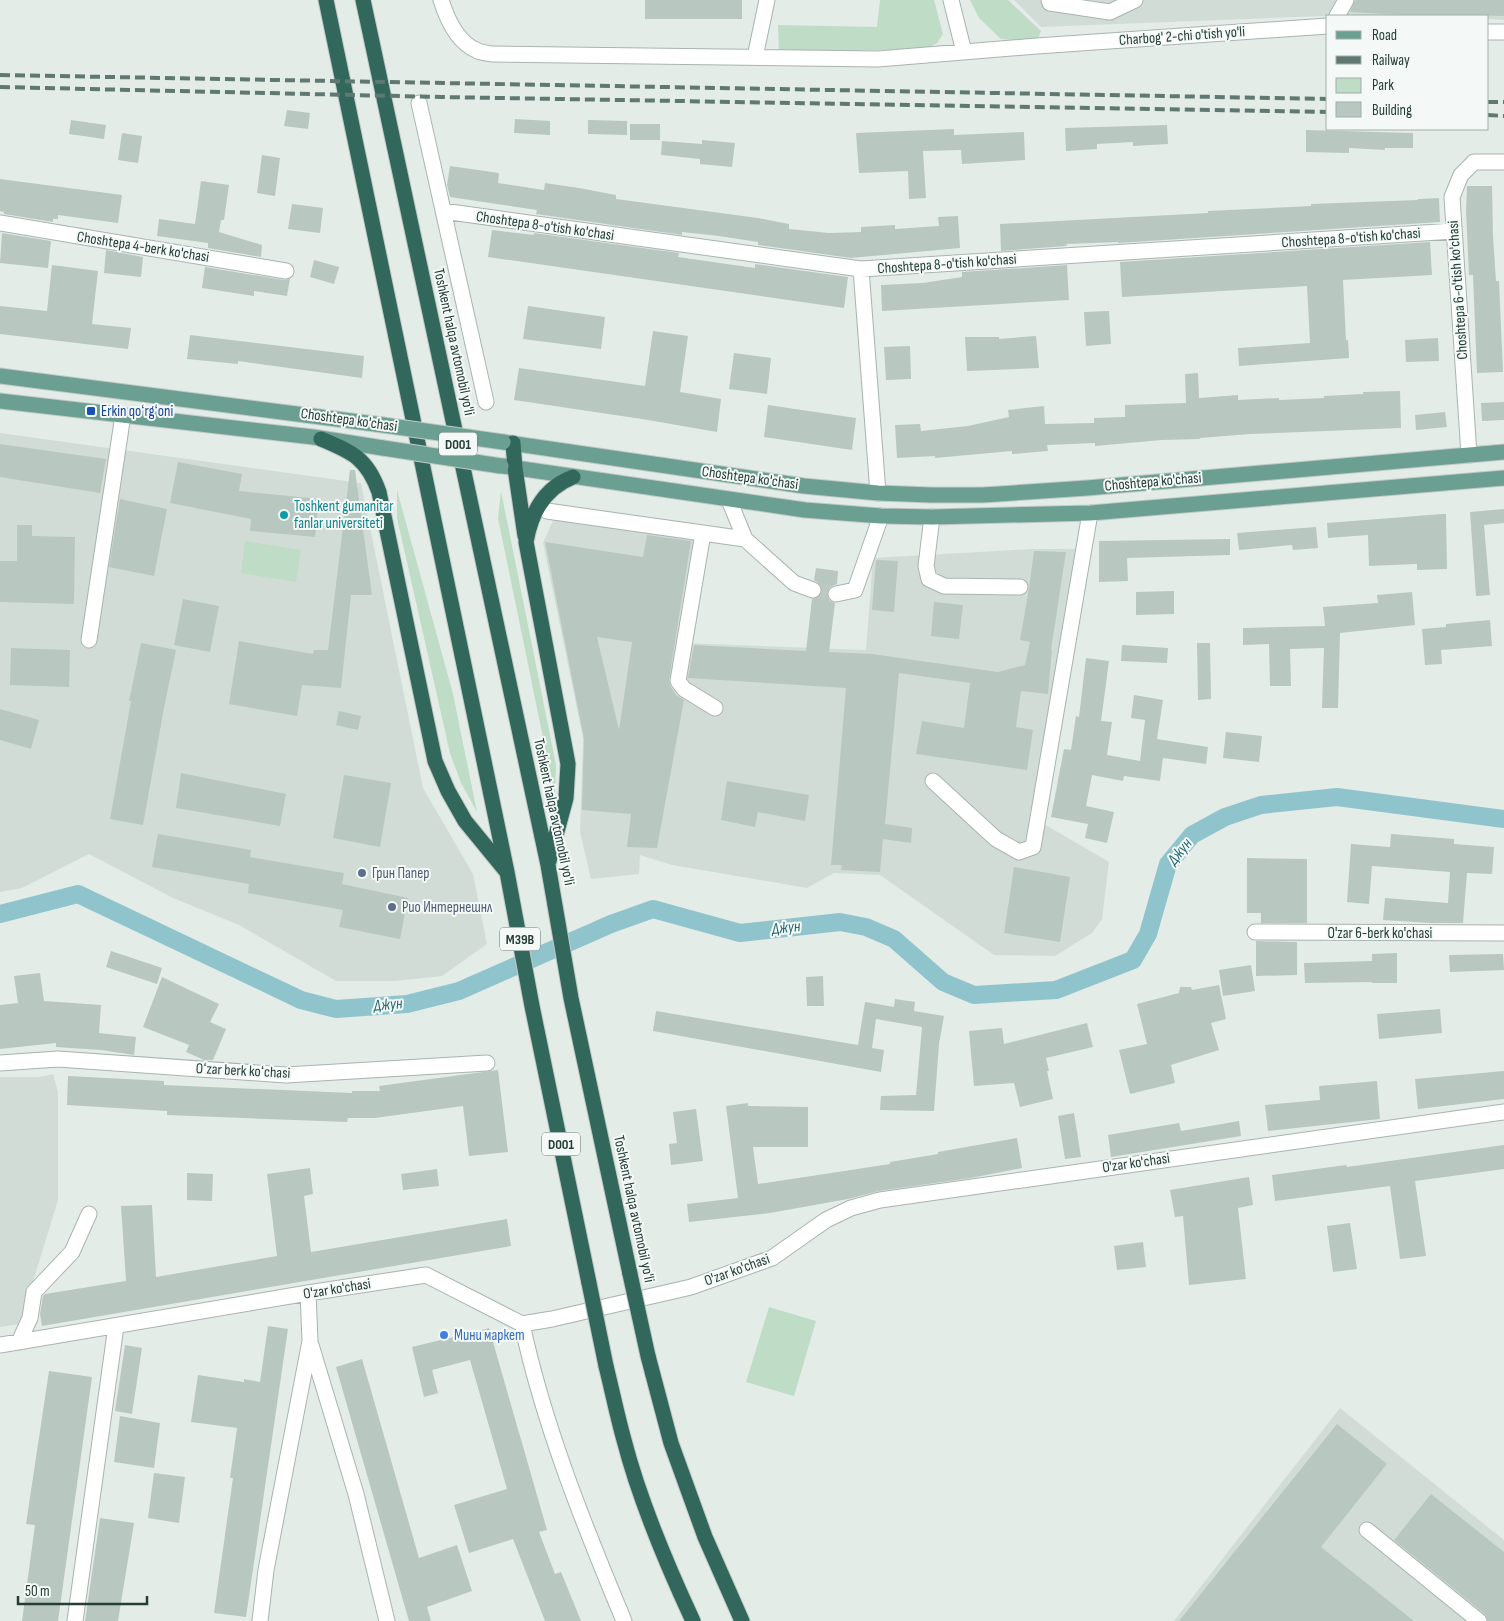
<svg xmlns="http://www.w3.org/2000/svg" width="1504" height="1621" viewBox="0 0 1504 1621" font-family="'Sofia Sans Condensed',sans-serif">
<rect width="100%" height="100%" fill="#e4ece8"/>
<path fill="#d2dcd7" d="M1014,0h490v20l-16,-1v-3l-138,-1 -309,12z
M0,433l361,50 62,305 50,86 14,70 -45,32 -47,5h-59l-97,-56 -66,-27 -84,-44 -67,34 -22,4z
M555,516l141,21 -14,106 184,7 7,-92 159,-9h56l-44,275 65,38 -7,57 -10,14 -37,23 -61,-1 -114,-80 -46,-2 -27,15 -135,-23 -32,-10 -1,19 -48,5 -11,-47 3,-94 -40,-195z
M53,1074l5,18v108l-38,124 -20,3v-250h39z
M1340,1408l164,132v81h-330z"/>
<path fill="#bedcc6" d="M880,0h54l9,34 -6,9 -12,6 -146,3 -1,-27 99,2z
M970,0h38l33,31 -4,10 -36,-2 -22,-21z
M397,490l56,204 24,118 -16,-29 -11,-30 -53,-235z
M501,491l55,274 -1,31 -57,-278z
M245,541l56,9 -5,32 -55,-9z
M769,1307l47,14 -22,75 -48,-14z"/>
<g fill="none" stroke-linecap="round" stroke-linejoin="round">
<path stroke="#90c4cd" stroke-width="18" d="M0,914l78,-20 223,106 35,9 71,-5 52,-13 152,-67 42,-15 87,24 100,-11 26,5 28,12 49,43 31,13 82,-5 77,-30 15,-26 20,-70 24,-29 33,-18 36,-12 76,-8 167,22"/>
</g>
<path fill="#b9c7c1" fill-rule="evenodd" d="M645,0h97v19h-97z
M1355,0h149v16l-35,-1v1h-48l-71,-4z
M287,110l23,3 -2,16 -24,-3z
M515,119l35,2v14l-36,-2z
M71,120l35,5 -2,14 -35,-5z
M588,120l39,1v14l-39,-1z
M630,124h30v16h-30z
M1167,125l1,19 -35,2v-4l-36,2v5l-31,2 -1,-23z
M954,129v6l70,-3 1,28 -63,4 -1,-14 -38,1 3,47 -17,1 -1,-28 -49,2 -3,-40z
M1306,130l107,3v15h-28v2l-36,-2v5l-43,-1z
M122,133l20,3 -4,27 -20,-3z
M702,140l33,3 -3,24 -32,-3v-5l-39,-4 1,-14 40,3z
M262,155l18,3 -5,38 -18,-3z
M450,166l49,7 -1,10 46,7 1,-7 34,5 37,7v4l142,19 31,6v5l40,4 32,-1v-5l34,-2v4l44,-3 -1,-9 20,-1 2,32 -109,10 -93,-13v-3l-39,-6 -37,-4v3l-146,-21 1,-4 -87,-13 -3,-12z
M0,179l122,16 -4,28 -60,-8v4h-5v3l-49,-8v-2l-4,-1z
M201,181l28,4 -5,35h-3l-2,12 43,13 -1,12 -53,-9v-5l-51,-7 2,-17 36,5z
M1467,186h25l1,50 3,45h3l4,91 -26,1 -4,-98h-4l-3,-64z
M1439,198l1,24 -322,21v-1l-51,2 -1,2 -65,5 -1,-27 208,-11v-2l103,-5v-2l107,-4v-1z
M292,204l31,4 -3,25 -32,-4z
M492,230l42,5v-2l145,20 -1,4 77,11v-4l93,13 -4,31 -356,-51z
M2,233l49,8 -3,27 -48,-5z
M1430,242l2,33 -89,5 3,60h2l1,18 -110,8 -1,-18 72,-5 -3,-57 -185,11 -2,-35z
M106,250l37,7 -2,20 -37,-4z
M314,260l25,7 -5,17 -24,-7z
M52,265l46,6 -6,53 39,4 -3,21 -128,-15v-28l47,5z
M1067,265l2,35 -187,11 -1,-26 42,-2 39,-6v-5z
M205,267l79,13 6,-1 -3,17 -33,-5v5l-52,-8z
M528,306l77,11 -4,32 -78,-10z
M1109,311l2,33 -25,2 -2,-34z
M653,331l35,5 -8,56 41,7 -4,33 -75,-13 -128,-19 5,-32 126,18z
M190,335l174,21 -2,22 -124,-17v3l-51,-5z
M1036,336l3,32 -72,3 -2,-34h34v2z
M1438,338l1,23 -33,1 -1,-22z
M910,346l1,33 -25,1 -2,-33z
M734,353l37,5 -4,36 -38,-5z
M1198,373l1,25 39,-3v5l41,-2v2l45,-2v-2l39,-2v-2l37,-1 1,37 -151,6 -50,4v1l-38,1 -67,6v-3l-48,2 1,6 -36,3v-3l-77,7v-2l-38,2 -2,-33 25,-1 1,7 47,-5 41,-9 -1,-7 36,-4 1,18 49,-1v-5l31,-1v-12l61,-2 -1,-29z
M1504,402v18l-22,1 -1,-18z
M768,405l88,13 -4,32 -88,-13z
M1445,412l2,15 -31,3 -1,-15z
M0,444l106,15 -6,34 -100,-16z
M178,462l64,12 -3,17 80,8 -4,38 -65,-6 1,-12 -81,-16z
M350,470h5l17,125h-21l-10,93 -39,-3 -5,31 -68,-12 10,-63 74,13 1,-4h14z
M120,499l47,10 -13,67 -45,-9z
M1504,509v14l-20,2 6,70 -14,1 -6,-84z
M1442,514h4l1,55 -30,1v-6l-48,2 -1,-31 -40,3 -1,-15z
M17,525h15v11l43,1 -1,67 -74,-2v-41h17z
M1316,527l2,21 -25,2 -1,-5 -53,5 -2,-17z
M647,535l44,6 -22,139 1,6 6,9 8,5 -27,148 -30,-1 4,-33 -49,-4 2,-71 -39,-197 98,15zM597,637l35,5 -13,88z
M1230,539v16l-103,3 1,23 -29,1v-41z
M1034,551l32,1 -15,98h1l-4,44 -27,-3 -5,36 17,3 -6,40 -111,-16 6,-33 42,7 6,-45 -71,-10 -14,151 27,4 -1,15 -28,-4 -3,33 -39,-2 1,-5h-11l15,-177 -158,-10 6,-33 112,6 6,-52 7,-2 3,-4 -2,-9 -6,-4 2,-12 22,3 -1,13 -7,3 -3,5 2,8 6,3 -6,49 43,2 126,18 27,-7 5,-23 -10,-2 9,-52z
M876,560l22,1 -4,51 -22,-2z
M1174,591v23l-38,1v-23z
M1412,592l3,33 -75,8 -2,75h-16l2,-60 -34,1 1,37h-21l-1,-42 -26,1v-17l82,-2 -2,-19 55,-4 -1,-8z
M183,599l36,7 -9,46 -36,-7z
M934,602l29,3 -4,34 -28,-3z
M1490,620l2,26 -51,4 1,14 -17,1 -3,-36 24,-2v-3z
M141,643l35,7 -12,58 -21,117 -33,-6 21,-118h-2z
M1197,643h13l1,56 -13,1z
M1122,645l46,3 -1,15 -46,-2z
M11,648l59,2 -1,37 -59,-2z
M1086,658l23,3 -8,60 11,1 -5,33 33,6 5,-41 -14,-2 3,-23 29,5 -6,39 51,8 -2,17 -43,-6 -3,23 -36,-5 -1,5 -31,-6 -6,31 28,6 -7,31 -22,-5 3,-14 -37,-7 13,-68 7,1 5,-34 3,1z
M0,709l39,11 -8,29 -31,-9z
M339,711l22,5 -3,14 -22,-5z
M1226,732l36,4 -3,26 -36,-4z
M181,773l105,21 -6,32 -104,-18z
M344,775l47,8 -11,64 -47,-9z
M727,781l82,14 -4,26 -47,-9 -3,15 -34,-7z
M158,834l93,16 -1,7 94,16 -2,11 66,14 -8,41 -61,-12 4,-17 -95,-17 1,-9 -97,-17z
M1391,834l63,5v5l40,3 -2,27 -25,-1 -4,50h-33l-47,-3 2,-22 63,5 2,-31 -78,-6 -3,38 -22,-2 4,-58 39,3z
M1247,858l60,1v64h-46v-10h-14z
M1014,867l56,10 -10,65 -56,-9z
M1256,941l41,1v33l-41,1z
M111,951l51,17 -5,16 -51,-17z
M1397,953v30h-25v-1l-67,1 -1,-20 68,-2v-7z
M1503,954l1,16 -54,2 -1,-17z
M1251,965l4,26 -32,5 -4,-26z
M40,973l4,28 57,4 -2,28 37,4 -2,18 -33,-5 -45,-3v-4l-56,6v-44l18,-2 -4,-27z
M823,976l1,30h-17l-1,-29z
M162,977l57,27 -9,18 16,7 -13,31h-9l-18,-8 3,-7 -46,-18z
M1219,985l7,34 -15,4 8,27 -48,15 4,18 -45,11 -11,-44 28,-6 -10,-40 42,-11 1,-6h11l1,3z
M895,999l20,3 -1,9 30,5 -5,28 -5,67 -54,-1 1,-14 35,-1 6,-68 -46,-8 -4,29 12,2 -3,22 -228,-41 3,-20 202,34 7,-43 29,5z
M1440,1009l2,24 -63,6 -2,-25z
M1087,1023l6,24 -47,11 3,13h-2l6,28 -33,8 -6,-24 -40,3 -5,-55 33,-3 2,16z
M498,1070l10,82 -39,4 -6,-50 -88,12h-27l-1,4 -180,-7v-4l-100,-6 1,-29 96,5v4l188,8v-2h28l-1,-5z
M1504,1071v28l-86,10 -3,-30z
M1377,1081l3,38 -112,12 -3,-26 55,-5 -1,-14z
M748,1103v3l60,1v40h-55l5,37 132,-20v-2l48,-8v-2l79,-14 5,30 -51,10 -92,13 -31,8 -78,14 -81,9 -2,-18 51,-6 -12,-92z
M696,1109l7,52 -32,4 -2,-21 8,-1 -4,-31z
M1074,1113l7,44 -16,2 -7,-43z
M1239,1121l2,15 -130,21 -3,-22 71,-12 2,8z
M1504,1145v24l-89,12 11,75 -26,3 -10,-73 -115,15 -3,-26 74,-10 1,2z
M310,1168l3,26 -9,2 7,56 196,-33 4,27 -469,80 -2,-12 3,-18 2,-2 81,-13 -5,-75 31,-1 4,72 121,-21 -10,-82z
M437,1169l2,17 -36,4 -2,-16z
M187,1173l26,1 -1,27 -25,-1z
M1249,1177l4,28 -15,3 8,71 -57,6 -6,-69 -8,1 -5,-27z
M1350,1223l7,46 -24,3 -6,-46z
M1143,1242l3,25 -29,3 -3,-24z
M268,1326l20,3 -42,288 -32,-4 19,-135h-3l7,-50 -46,-6 7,-47 46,7v-3l16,3z
M489,1328l58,202 -8,2 16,42 6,-2 20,49h-36l-32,-82 -44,14 -15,-48 53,-16 -37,-129 -38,10 6,23 -14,4 -12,-50 41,-10v2z
M125,1345l17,3 -10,66 -17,-3z
M362,1359l57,199 38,-13 15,46 -45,16 4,14h-22l-73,-254z
M49,1371l43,6 -34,244h-36l13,-96 -9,-1z
M120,1416l40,7 -6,45 -40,-6z
M1337,1424l50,40 -66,83 93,74h-235z
M154,1473l31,4 -6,46 -31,-5z
M1431,1494l73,58v69h-16l-3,-7 -91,-74z
M100,1518l34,5 -16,98h-33z"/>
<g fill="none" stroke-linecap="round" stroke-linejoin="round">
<path stroke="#bec9c4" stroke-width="15" stroke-dasharray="15 8" stroke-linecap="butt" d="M813,590l23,4"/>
<defs>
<path id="minor" d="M441,0c6,19 16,42 35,50 5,3 11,3 16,4l386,5 159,-13 291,-20
M951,0l13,52
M1049,0l1,3 60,9 25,-12
M1337,16l9,-16
M1488,32h16
M755,57l12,-57
M419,103l67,299
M443,211l418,58 593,-38
M0,223l286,48
M861,269l17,224
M1469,455l-17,-258 9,-22 13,-13h30
M729,500l16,39 49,44 19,7
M547,511l198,28
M932,517l-6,49 3,13 15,7 76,1
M703,533l-25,148 6,8 31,19
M836,594l19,-4 26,-74
M89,640l34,-225
M933,781l63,58 23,13 14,-5 57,-334
M1255,932l249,1
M0,1063l58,-4 228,16 201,-12
M522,1324c22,102 62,201 102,297
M19,1342l11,-24 4,-26 38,-40 17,-38
M0,1345l308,-52 118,-18 96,49 30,-5 139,-32 81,-29 54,-38 25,-12 29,-8 624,-88
M311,1345l45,149 31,127
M1367,1530l112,91
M75,1621l41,-295
M260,1621l6,-51 44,-229 -2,-48"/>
<path id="major" d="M0,376l383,49
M0,401l313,36 70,11
M503,442l301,44 74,7 53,2h52l104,-7 417,-36
M503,466l302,44 76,6 51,1 158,-4 414,-35"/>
<path id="highway" d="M326,0l181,872 25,134 57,277
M363,0l185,865 23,133 59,276
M321,439c31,13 46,19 58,53l56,269 13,30 17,30 41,50
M513,443l2,25 10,68
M549,861l17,-63 2,-34 -42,-222c5,-29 18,-54 47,-65
M648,1356l23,87 34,94 37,84
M606,1366c6,24 11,49 18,74 16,62 42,123 69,181"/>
</defs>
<use href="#minor" stroke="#a7b4af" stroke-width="17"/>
<use href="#major" stroke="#c2c9c7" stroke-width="17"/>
<use href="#highway" stroke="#c2c9c7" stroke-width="17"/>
<use href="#minor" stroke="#fff" stroke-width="15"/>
<use href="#major" stroke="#6b9f91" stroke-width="15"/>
<use href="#highway" stroke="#32675c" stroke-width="15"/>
<path stroke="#5f7871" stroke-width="4" stroke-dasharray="10 5" stroke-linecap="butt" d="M0,75l1328,24
M0,87l441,10 887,15
M1488,102h16
M1488,115l16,1"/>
<defs>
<path id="major-bridge" d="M383,425l120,17
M383,448l118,18"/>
<path id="highway-bridge" d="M630,1274l18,82
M589,1283l17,83"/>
</defs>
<use href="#major-bridge" stroke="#c2c9c7" stroke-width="17" stroke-linecap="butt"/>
<use href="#highway-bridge" stroke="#c2c9c7" stroke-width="17" stroke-linecap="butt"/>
<use href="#major-bridge" stroke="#6b9f91" stroke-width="15"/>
<use href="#highway-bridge" stroke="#32675c" stroke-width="15"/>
</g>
<rect fill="#1a4fb4" stroke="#f4f9f7" stroke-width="2" x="86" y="406" width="10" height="10" rx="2.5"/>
<circle fill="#0f9aa8" stroke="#f4f9f7" stroke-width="2" cx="284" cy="515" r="5"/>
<g fill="#5c6f8a" stroke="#f4f9f7" stroke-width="2">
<circle cx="362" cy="873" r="5"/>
<circle cx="392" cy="907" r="5"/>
</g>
<circle fill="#3f7fe0" stroke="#f4f9f7" stroke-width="2" cx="444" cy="1335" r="5"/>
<g text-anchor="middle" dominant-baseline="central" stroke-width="4" stroke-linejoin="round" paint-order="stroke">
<g fill="#f4f9f7" stroke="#627570" stroke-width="1">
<rect x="439" y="432.5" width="38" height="23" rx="4"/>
<rect x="500" y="927.5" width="40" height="23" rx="4"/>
<rect x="542" y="1132.5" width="38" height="23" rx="4"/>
</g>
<g font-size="14" font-weight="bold" fill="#243d36">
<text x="458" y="444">D001</text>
<text x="520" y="939">M39B</text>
<text x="561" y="1144">D001</text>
</g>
<g font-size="15" fill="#243d36" stroke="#f4f9f7">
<text transform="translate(1182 36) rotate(-4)">Charbog' 2-chi o'tish yo'li</text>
<text transform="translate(545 226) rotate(8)">Choshtepa 8-o'tish ko'chasi</text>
<text transform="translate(1351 238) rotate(-4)">Choshtepa 8-o'tish ko'chasi</text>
<text transform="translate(143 247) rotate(9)">Choshtepa 4-berk ko'chasi</text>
<text transform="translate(947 264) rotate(-4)">Choshtepa 8-o'tish ko'chasi</text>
<text transform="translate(1458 290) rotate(-94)">Choshtepa 6-o'tish ko'chasi</text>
<text transform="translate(454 342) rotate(78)">Toshkent halqa avtomobil yo'li</text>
<text transform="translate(349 420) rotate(8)">Choshtepa ko'chasi</text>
<text transform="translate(750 478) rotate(8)">Choshtepa ko'chasi</text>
<text transform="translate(1153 482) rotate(-5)">Choshtepa ko'chasi</text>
<text transform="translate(554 812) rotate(78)">Toshkent halqa avtomobil yo'li</text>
<text x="1380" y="933">O'zar 6-berk ko'chasi</text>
<text transform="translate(243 1071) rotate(3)">Oʻzar berk koʻchasi</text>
<text transform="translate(1136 1163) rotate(-8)">O'zar ko'chasi</text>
<text transform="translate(634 1209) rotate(78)">Toshkent halqa avtomobil yo'li</text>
<text transform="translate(737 1270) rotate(-20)">O'zar ko'chasi</text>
<text transform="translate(337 1289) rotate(-9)">O'zar ko'chasi</text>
</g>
<g font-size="15" fill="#164399" stroke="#f4f9f7" text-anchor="start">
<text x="101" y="411">Erkin qoʻrgʻoni</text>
</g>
<g font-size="15" fill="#0d838f" stroke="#f4f9f7" text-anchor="start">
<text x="294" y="506">Toshkent gumanitar<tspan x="294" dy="17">fanlar universiteti</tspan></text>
</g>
<g font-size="15" fill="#4e5e75" stroke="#f4f9f7" text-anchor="start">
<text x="372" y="873">Грин Папер</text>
<text x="402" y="907">Рио Интернешнл</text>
</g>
<g font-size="15" fill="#366cbe" stroke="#f4f9f7" text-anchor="start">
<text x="454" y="1335">Мини маркет</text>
</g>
<g font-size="16" font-style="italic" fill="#226875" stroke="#f4f9f7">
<text transform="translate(1180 852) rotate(-51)">Джун</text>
<text transform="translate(786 928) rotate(-6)">Джун</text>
<text transform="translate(388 1005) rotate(-5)">Джун</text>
</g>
</g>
<rect x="1326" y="15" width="162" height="115" fill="#f4f9f7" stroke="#a1aeaa"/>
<rect x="1336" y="31" width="25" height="8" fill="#6b9f91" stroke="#a1aeaa"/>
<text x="1372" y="40" font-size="15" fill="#243d36">Road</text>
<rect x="1336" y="56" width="25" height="8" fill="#5f7871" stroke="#a1aeaa"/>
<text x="1372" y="65" font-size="15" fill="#243d36">Railway</text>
<rect x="1336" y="78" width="25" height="15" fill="#bedcc6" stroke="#a1aeaa"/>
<text x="1372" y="90" font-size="15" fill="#243d36">Park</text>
<rect x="1336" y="102" width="25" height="15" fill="#b9c7c1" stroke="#a1aeaa"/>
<text x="1372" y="115" font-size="15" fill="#243d36">Building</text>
<path d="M18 1596v8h129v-8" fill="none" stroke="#243d36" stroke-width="2.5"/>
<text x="25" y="1596" font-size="15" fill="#243d36" stroke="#f4f9f7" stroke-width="4" paint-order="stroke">50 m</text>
</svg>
